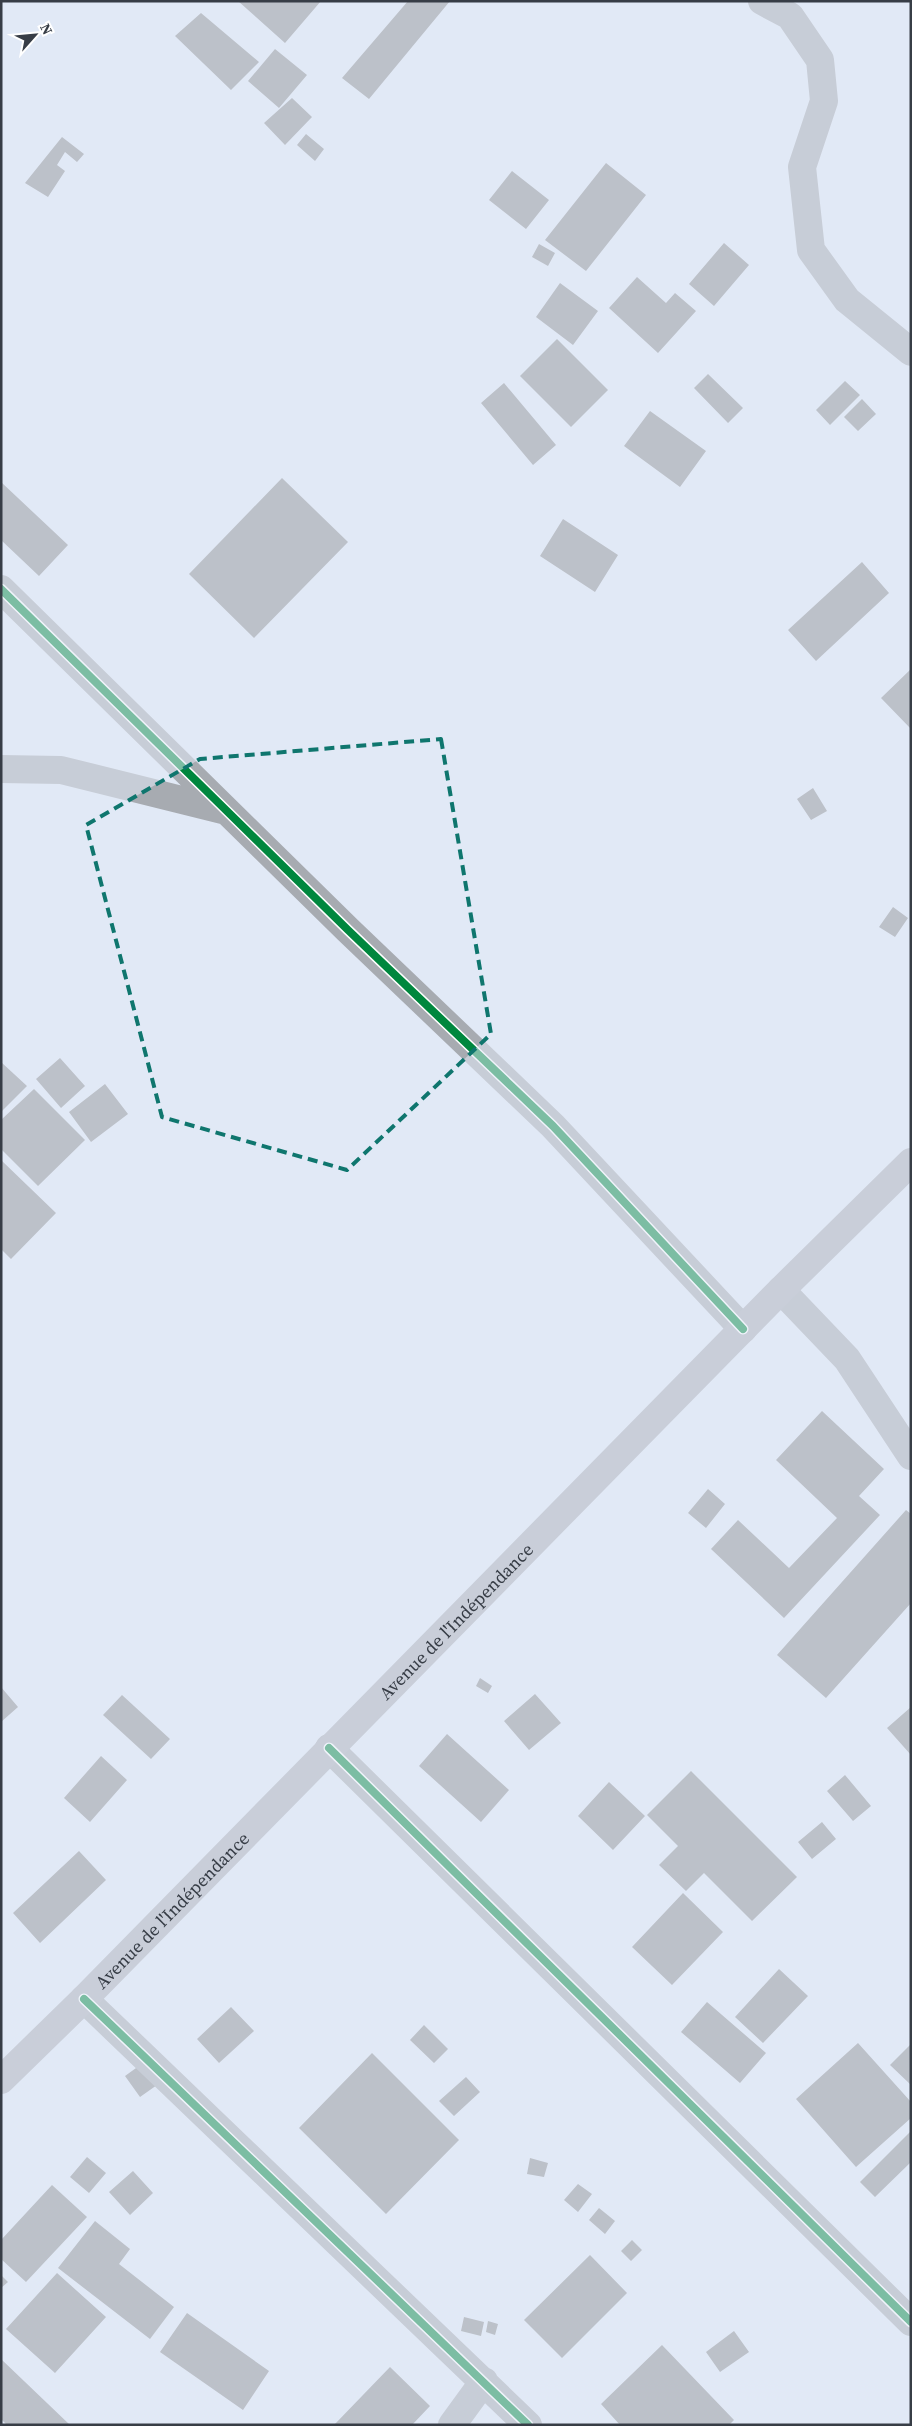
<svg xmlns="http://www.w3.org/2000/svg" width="912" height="2426" viewBox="0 0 912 2426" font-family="'Source Serif 4',serif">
<rect width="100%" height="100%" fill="#e1e9f6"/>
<path fill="#8e9092" d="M238,1h83l-36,42z
M408,1h42l-81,98 -27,-21z
M201,13l58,49 -28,28 -56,-54z
M275,49l32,26 -28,33 -31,-27z
M292,98l20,19 -27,28 -21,-22z
M306,134l18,15 -9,12 -18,-16z
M62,137l22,17 -7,8 -12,-10 -8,13 8,6 -17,26 -23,-14z
M606,163l40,32 -60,76 -41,-31z
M512,171l37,29 -23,29 -37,-29z
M724,243l25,22 -35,41 -25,-22z
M539,244l16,9 -7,13 -16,-9z
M637,277l29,26 9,-10 21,18 -38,42 -49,-45z
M560,283l38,28 -25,34 -37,-28z
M557,339l51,51 -37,37 -51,-51z
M708,374l35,34 -15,15 -34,-35z
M845,381l15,14 -30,30 -14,-15z
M504,383l52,62 -23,20 -52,-62z
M862,399l14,15 -18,17 -14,-14z
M650,411l56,40 -26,36 -56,-41z
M282,478l66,64 -94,96 -65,-64z
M1,482l67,63 -29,31 -38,-36z
M563,519l55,36 -23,37 -55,-36z
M862,562l27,31 -73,68 -28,-31z
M911,669v60l-30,-31z
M813,788l14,23 -16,9 -14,-21z
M893,907l15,11 -13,19 -16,-10z
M60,1058l25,28 -24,22 -25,-29z
M1,1062l26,24 -26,26z
M105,1084l23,30 -37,28 -22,-30z
M34,1089l51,51 -47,46 -37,-37v-29z
M1,1160l55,53 -45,46 -10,-10z
M822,1411l62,58 -25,27 21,19 -96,103 -73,-69 27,-29 51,48 48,-50 -61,-58z
M708,1489l17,15 -19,24 -18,-15z
M906,1510l5,4v89l-85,95 -49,-43z
M480,1678l12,8 -4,7 -12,-7z
M1,1687l17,20 -17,15z
M535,1694l26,29 -32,27 -25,-29z
M122,1695l48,44 -19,20 -48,-44z
M911,1707v48l-24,-27z
M447,1734l62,56 -28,32 -62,-56z
M101,1756l26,24 -37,42 -26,-24z
M691,1771l106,106 -45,44 -48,-48 -18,18 -27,-26 19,-19 -31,-31z
M845,1775l26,31 -18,15 -26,-30z
M609,1782l36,34 -32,34 -35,-34z
M822,1822l14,17 -24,20 -14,-17z
M79,1851l27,29 -66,63 -27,-30z
M683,1893l40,39 -51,53 -40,-38z
M779,1969l29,27 -45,47 -28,-26z
M707,2002l59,51 -26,30 -59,-51z
M231,2007l23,24 -35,32 -22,-24z
M424,2025l24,24 -14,14 -24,-23z
M858,2043l53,59v16l-55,49 -60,-68z
M911,2044v41l-21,-20z
M372,2053l87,87 -73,74 -87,-86z
M143,2063l14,22 -17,12 -15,-21z
M466,2077l14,15 -26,24 -15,-15z
M911,2131v31l-36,35 -15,-15z
M87,2157l19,16 -17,20 -19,-16z
M530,2158l18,5 -4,14 -17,-3z
M133,2171l20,22 -23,22 -21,-23z
M578,2184l14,10 -14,18 -14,-12z
M52,2185l35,32 -61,65 -25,-23v-19z
M599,2208l16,13 -10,13 -16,-14z
M95,2221l35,28 -11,15 55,43 -24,32 -92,-71z
M632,2240l10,10 -11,11 -10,-10z
M590,2255l37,38 -65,65 -38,-38z
M57,2273l49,44 -51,56 -49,-44z
M1,2275l7,7 -7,6z
M187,2313l82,58 -26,39 -83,-58z
M464,2317l20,5 -3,14 -20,-5z
M488,2321l10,3 -3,11 -9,-3z
M734,2331l15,21 -29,20 -14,-20z
M662,2345l72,75 -5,5h-109l-19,-21z
M1,2359l69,66h-63l-6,-6z
M390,2367l40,39 -18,19h-78z"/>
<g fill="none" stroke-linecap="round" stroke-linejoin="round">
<path stroke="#a7abb1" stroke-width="28" d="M762,1l28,15 30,44 4,41 -22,66 9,83 36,50 64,52
M1,589l347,341 205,196 190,203
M1,769l60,1 165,41
M781,1290l66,69 64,97
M329,1748l582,574
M84,1999l444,426
M452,2425l32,-44"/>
<path stroke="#aaaeb7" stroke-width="28" id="s1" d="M1,2080l83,-81 697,-709 130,-128"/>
<defs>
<path id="cycleway" d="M1,589l347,341 205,196 190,203
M329,1748l582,574
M84,1999l444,426"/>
</defs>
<use href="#cycleway" stroke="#fff" stroke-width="11"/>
<use href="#cycleway" stroke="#00873e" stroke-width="8"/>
</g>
<path d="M0 0H912V2426H0ZM441,739l50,295 -144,136 -185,-53 -76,-292 114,-66z" fill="#e1e9f6" fill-opacity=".55" fill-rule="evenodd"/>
<path fill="none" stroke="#0f766e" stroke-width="4" stroke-dasharray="10 6" stroke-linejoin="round" d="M441,739l50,295 -144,136 -185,-53 -76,-292 114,-66z"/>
<g text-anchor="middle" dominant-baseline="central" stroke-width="5" stroke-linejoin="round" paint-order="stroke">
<g font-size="18" fill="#373d46" stroke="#fff">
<text stroke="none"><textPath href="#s1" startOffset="646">Avenue de l'Indépendance</textPath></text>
<text stroke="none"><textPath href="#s1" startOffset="241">Avenue de l'Indépendance</textPath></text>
</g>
</g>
<rect width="912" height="2426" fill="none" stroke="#373d46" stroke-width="5"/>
<g transform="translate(35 35) rotate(63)" stroke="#ffffff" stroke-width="4" paint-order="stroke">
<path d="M0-4L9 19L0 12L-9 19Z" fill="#373d46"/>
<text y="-8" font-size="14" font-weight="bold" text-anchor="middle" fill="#373d46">N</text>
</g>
</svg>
